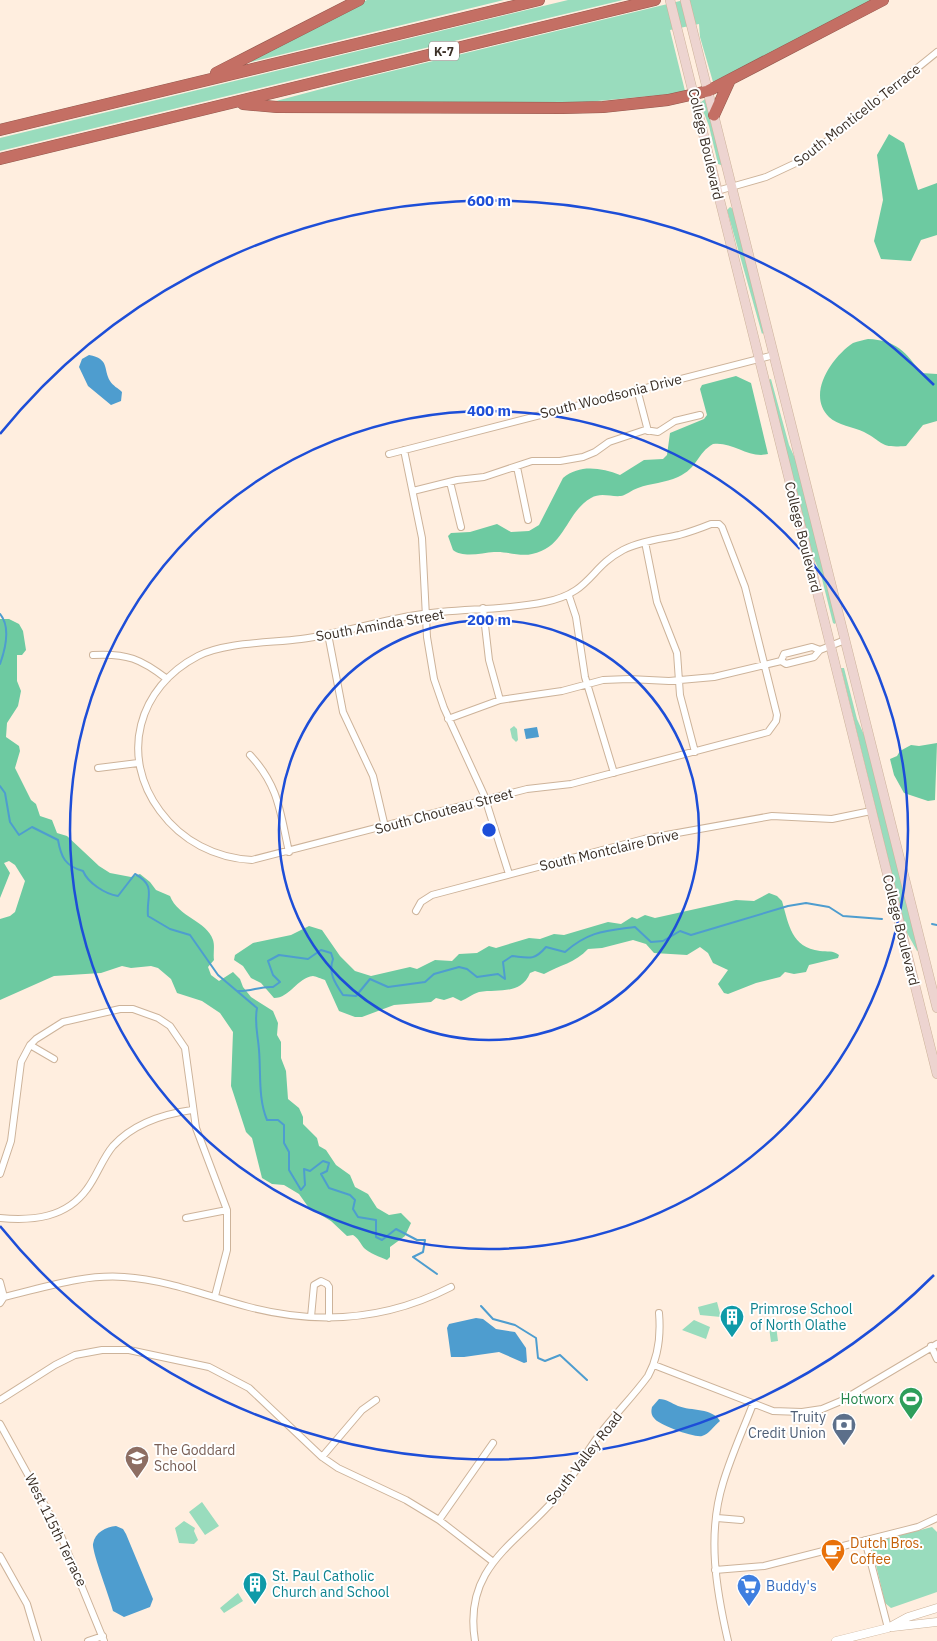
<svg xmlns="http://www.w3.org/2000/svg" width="937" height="1641" viewBox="0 0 937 1641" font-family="'IBM Plex Sans',sans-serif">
<rect width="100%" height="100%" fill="#ffeedf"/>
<path fill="#99dcbd" d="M367,0h137l-253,62v-2z
M568,0h55l-623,151v-13z
M684,0h191l-162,82 -13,-45 -1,-13 -29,6 15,61 -4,2 -125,12 -279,-1 -1,-3 79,-21z
M705,99l17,66h-1l-3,-1 -9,-38 -9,-23z
M730,207l3,2 31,123 -2,2 -35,-124z
M771,379l18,66 9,20 38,157 -1,2 -2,-1 -12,-48 -10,-23 -43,-172z
M841,668h3l13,51 8,18 54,213 -2,1 -11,-20z
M514,726l3,3 1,11 -2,2 -4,-4 -2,-9z
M717,1302l4,15 -21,-2 -2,-8z
M775,1318l3,23 -7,1 -3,-22z
M694,1320l16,7 -4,12 -24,-9z
M130 1454a6 6 0 1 1 12 0a6 6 0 1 1-12 0Z
M202,1502l17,24 -14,9 -16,-23z
M184,1521l11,7 -1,3 4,9 -4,4 -15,-1 -4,-15z
M932,1527l5,5v60l-46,16 -6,-5 -13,-55 2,-6z
M238,1593l5,8 -19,12 -4,-5z"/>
<path fill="#6dcaa1" d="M889,134l15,9 14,47 19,-7v52l-16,5 -10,21 -30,-2 -7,-18 9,-41 -6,-45z
M868,339c28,1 38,13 53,34l16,1v47l-14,4 -17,21c-27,2 -21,-3 -42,-14 -10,-5 -27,-7 -35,-15 -23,-23 3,-60 24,-74 5,-2 11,-3 15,-4z
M736,376l15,7 17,71c-19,5 -36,-13 -55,-10 -16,9 -15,24 -35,33 -13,6 -27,6 -40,11 -7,2 -11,7 -17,8 -11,1 -20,-4 -30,2 -26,15 -25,49 -59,56 -12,3 -25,-3 -38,-2 -12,1 -31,6 -41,-2l-5,-14 3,-3 19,-1 27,-8 14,8 18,-1 10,-6 24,-47c17,-14 38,-10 57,-3l24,-15 19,-1 4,-4 3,-22 34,-14 3,-4 -7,-26 2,-4z
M0,619h9l10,5 4,7 3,19 -4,5h-5v26l4,10 -3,15 -11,17 -1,14 13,9 1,5 -5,17 16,32 5,4 4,12 12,4 5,13 10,3 32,30 11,7 21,4 9,-3 10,8 6,8 14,6c8,21 37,25 43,44 2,6 0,14 1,20l-6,7 3,8 8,6 14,-9 7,7 3,8 8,10 22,14 5,12 -1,12 4,7v16l5,13 2,28 11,9 4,9v7l14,14 2,8 7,4 10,15 14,10 5,12 13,7 9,14 12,7 12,-2 10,10 -6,13 -15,11v10l-3,3c-7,-3 -18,-7 -23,-12 -4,-5 -5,-9 -11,-13l-6,1 -16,-15 -22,-13 -10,-14 -15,-9 -12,-1 -10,-6 -10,-40 -6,-6 -15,-46 2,-54 -13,-19 -18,-12 -25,-8 -6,-14 -13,-11 -7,-2 -20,2 -9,-2 -21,7 -47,3 -54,24v-81l10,-3 5,-4 10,-31 -10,-16 -6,-4 -5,2 6,10 -10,25z
M937,743l-2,57 -7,1 -24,-8 -10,-18 -4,-16 7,-3 3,-5 11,-6 8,1z
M769,893l8,3 5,5c7,24 9,46 38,50 7,1 13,-1 19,4l-1,3 -29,7 -3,7 -12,2 -9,-2 -5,5 -24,6 -28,11 -4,-1 -6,-9 10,-14 -15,-7 -5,-10 -8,-6 -13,8 -33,-2 -8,-9 -13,-4 -31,8 -14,1c-13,14 -28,16 -44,25l-9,-3 -5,2c-9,22 -31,16 -51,19 -7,2 -12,7 -18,9l-8,-4 -9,3 -8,-2 -5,4 -37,3 -32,12h-7l-16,-6 -14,-31c-3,-1 -10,-4 -12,-4 -16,2 -23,22 -39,22l-13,-15 -10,-5 -8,-12 -9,-6 1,-5 18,-12 38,-8 18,-9 13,4 18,26 15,15 16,5 39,-9 7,2 18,-9 17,1 7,-7 18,-1 12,-7 7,2 33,-10 11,1 14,-5 10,1 44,-13 13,2 11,-7 5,2 8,-4 10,3 81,-18 18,1z"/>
<path fill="#4e9dcf" d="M89,355c21,4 14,14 21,26 3,5 8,7 12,11l-1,9 -10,4 -23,-19 -9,-19 3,-8z
M537,727l2,10 -13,2 -2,-10z
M476,1318l7,1 13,10 19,3 11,16 1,14 -3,1 -25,-11 -35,5h-13l-4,-29 2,-4z
M659,1399c8,0 12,4 19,7 13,5 35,2 42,15 -7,6 -11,13 -18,15 -7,2 -44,-11 -48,-18 -3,-3 -3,-7 -2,-11z
M116,1526l7,3 3,5 27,65 -3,8 -26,10 -11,-6c-3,-13 -21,-59 -20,-67 2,-12 13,-17 23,-18z"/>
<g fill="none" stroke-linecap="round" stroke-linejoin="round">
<path stroke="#4e9dcf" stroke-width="2" d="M0,614c11,13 5,36 0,50
M0,786l5,7 5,29 9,13 13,-8 26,13c3,17 7,26 25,31 5,12 22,23 35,25l17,-22c22,12 11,22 13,42l22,13 20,6 28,40 39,33c-3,15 1,27 2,42 2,24 -1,48 8,70h11l6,5v18l5,9v18l12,20 4,-5 -1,-16 6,2 13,-10 6,2 -2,8 -6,3 8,14 21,7 5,5 -2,9 5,8 18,3v17l6,3 14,-11 21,11h8l-2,12 -10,5 24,17
M932,924l5,1
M237,991c13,1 23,-5 36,-4l7,-5 -7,-7 -5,-14 11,-6 29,4 13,-9 10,3 2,6c-5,14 2,24 10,36l13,1 14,-17 18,8 37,-5 9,-8 25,-7 8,2 10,8 21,-3 7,5 -2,-17 9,-6c17,2 22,5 34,-9l19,5c24,-21 40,-21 70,-25l16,15 12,-1 17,-10 11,4 97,-29 18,-3 23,4 14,9 39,3
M481,1306l12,13 22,6 21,13 2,20 7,3 15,-6 27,25"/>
<defs>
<path id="minor" d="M717,191l49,-14 32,-15 24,-17 115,-93
M637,389l11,42
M404,450l18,88 5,99 7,42 10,29 40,87 25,79
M389,454l385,-99
M517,467l11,53
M450,482l11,45
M413,491l44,-11 27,-3 48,-16h28l23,-4 12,-5 14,-10 36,-12 13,2 17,-11 25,-6
M711,524h8l3,3 23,60 32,128 -1,6 -8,11 -197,52 -44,5 -275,71c-37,-2 -70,-19 -92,-49 -41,-55 -22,-124 38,-155 27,-14 73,-13 103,-17 39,-5 76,-18 115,-24 42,-7 87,-4 129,-13 46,-9 44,-34 78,-52 17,-9 38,-11 56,-15 11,-3 22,-7 32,-11z
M645,542l12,60 20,51 3,42 15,57
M569,596l7,21 9,60 29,96
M483,608l6,52 11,40
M328,634l15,78 30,64 12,51
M93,655c34,-2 48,4 74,24
M781,661l3,-7 28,-7 8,3
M448,719l52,-19 62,-9 41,-11 26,-1 40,2 45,-4 67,-16 5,3 28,-7 6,-7 25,-10
M250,755c29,31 30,57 39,97
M98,768l40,-5
M416,911l5,-9 11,-7 212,-56 128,-23 60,3 39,-8
M30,1045l24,14
M0,1174l11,-33 10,-79 9,-17 6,-6 27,-17 57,-13h13l25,9 12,8 15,22 11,80 31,82v40l-12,46
M0,1218c33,3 66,0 87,-29 10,-13 15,-30 26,-43 21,-23 50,-32 79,-36
M186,1218l41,-8
M0,1282l4,15
M0,1295l4,2c39,-9 79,-23 120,-20 44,3 83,19 125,30 69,18 138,13 202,-20
M0,1303l4,-6
M311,1317l3,-32 7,-4 6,3 2,3v31
M931,1346l6,13
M654,1365l119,46 29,1 20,-3 19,-8 96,-57
M0,1400l55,-35 20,-10 27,-5h27l80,17 40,21 73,69 16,11 68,32 33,20 53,41
M0,1424l59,107 45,110
M322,1457l40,-47 14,-10
M717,1518l24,2
M439,1520l54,-77
M865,1540l23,88
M0,1556l27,48 11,37
M715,1570l49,-4 154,-39 19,-9
M88,1641l15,-5
M475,1641c-13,-79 49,-100 89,-153 12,-16 21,-34 33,-50 16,-22 35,-40 51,-62 11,-20 13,-40 11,-63
M728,1641c-12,-52 -21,-106 -5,-158 8,-27 20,-53 30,-79"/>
<path id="tertiary" d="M893,1627l44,-5
M836,1641l52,-13 20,-11 29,-9"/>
<path id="secondary" d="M670,0l267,1074
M685,0l252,1008"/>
<path id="motorway" d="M216,73l143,-73
M243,104l34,3 285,1 41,-1 65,-7 40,-9 175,-91
M714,115l15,-33
M0,130l539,-130
M0,159l655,-159"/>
</defs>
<use href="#minor" stroke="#cdb39a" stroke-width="8"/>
<use href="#tertiary" stroke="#cdb39a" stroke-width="9"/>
<use href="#secondary" stroke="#cdb39a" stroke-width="10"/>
<use href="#motorway" stroke="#94594e" stroke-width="12"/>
<use href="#minor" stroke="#fff" stroke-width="6"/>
<use href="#tertiary" stroke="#fff" stroke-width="8"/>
<use href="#secondary" stroke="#edd4d0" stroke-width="9"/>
<use href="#motorway" stroke="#c46f64" stroke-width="11"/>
</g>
<g fill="none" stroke="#1d4ed8" stroke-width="2.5">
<circle cx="489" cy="830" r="210"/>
<circle cx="489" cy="830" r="419"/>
<path d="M934 1275A629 629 0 0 1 0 1226M0 434A629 629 0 0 1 934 385"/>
</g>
<defs>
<symbol id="building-pin" viewBox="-11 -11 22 30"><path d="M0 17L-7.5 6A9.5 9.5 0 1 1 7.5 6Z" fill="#0f9aa8" stroke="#fff"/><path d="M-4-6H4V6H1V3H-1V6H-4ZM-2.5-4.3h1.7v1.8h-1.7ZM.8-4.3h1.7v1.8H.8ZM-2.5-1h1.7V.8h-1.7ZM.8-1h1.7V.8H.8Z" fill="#fff"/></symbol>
<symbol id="stadium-pin" viewBox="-11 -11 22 30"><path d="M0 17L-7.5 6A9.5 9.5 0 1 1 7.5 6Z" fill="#2e9e5b" stroke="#fff"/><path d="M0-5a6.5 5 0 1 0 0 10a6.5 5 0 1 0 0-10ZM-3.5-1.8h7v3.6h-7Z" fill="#fff"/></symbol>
<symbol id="bank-pin" viewBox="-11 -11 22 30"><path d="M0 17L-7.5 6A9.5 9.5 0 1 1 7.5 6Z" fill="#5c6f8a" stroke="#fff"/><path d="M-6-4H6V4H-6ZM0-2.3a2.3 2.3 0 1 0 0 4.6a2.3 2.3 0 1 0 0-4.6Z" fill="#fff"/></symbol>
<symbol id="school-pin" viewBox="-11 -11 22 30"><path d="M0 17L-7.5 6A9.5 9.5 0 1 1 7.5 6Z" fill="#8d6e63" stroke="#fff"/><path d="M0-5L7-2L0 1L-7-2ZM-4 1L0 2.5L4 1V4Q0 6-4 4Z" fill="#fff"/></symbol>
<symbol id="cafe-pin" viewBox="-11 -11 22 30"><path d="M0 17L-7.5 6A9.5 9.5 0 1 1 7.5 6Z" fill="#e8710a" stroke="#fff"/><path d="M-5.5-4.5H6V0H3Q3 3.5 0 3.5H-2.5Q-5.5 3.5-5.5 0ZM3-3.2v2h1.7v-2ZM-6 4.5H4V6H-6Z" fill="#fff"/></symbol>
<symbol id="supermarket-pin" viewBox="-11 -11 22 30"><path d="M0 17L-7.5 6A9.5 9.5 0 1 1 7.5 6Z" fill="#3f7fe0" stroke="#fff"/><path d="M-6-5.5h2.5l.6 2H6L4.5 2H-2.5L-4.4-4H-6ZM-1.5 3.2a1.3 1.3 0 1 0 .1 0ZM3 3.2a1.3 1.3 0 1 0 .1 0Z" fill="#fff"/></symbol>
</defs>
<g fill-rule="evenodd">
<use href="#building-pin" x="718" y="1303" width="28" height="38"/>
<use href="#stadium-pin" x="897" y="1385" width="28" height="38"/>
<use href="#bank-pin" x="830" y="1411" width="28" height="38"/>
<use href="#school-pin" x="123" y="1444" width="28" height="38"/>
<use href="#cafe-pin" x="819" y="1537" width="28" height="38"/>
<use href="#building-pin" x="241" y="1570" width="28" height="38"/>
<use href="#supermarket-pin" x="735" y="1572" width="28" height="38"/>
</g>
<g text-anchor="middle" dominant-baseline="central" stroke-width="4" stroke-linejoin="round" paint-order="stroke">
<rect fill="#fff" stroke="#756d67" stroke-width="1" x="429" y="41.5" width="30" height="19" rx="4"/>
<g font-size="12" font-weight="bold" fill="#3a2f26">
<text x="444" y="51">K-7</text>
</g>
<g font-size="14" fill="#3a2f26" stroke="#fff">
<text transform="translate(857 115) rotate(-38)">South Monticello Terrace</text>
<text transform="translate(706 144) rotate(77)">College Boulevard</text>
<text transform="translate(611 396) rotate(-14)">South Woodsonia Drive</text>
<text transform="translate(803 537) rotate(76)">College Boulevard</text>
<text transform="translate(380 625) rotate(-10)">South Aminda Street</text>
<text transform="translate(444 811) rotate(-15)">South Chouteau Street</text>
<text transform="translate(609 850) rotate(-13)">South Montclaire Drive</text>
<text transform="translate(901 930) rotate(76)">College Boulevard</text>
<text transform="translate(584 1458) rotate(-52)">South Valley Road</text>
<text transform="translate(56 1530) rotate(64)">West 115th Terrace</text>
</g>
<g font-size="14" fill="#0d838f" stroke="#fff" text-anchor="start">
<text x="750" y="1309">Primrose School<tspan x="750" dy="16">of North Olathe</tspan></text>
<text x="272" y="1576">St. Paul Catholic<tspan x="272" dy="16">Church and School</tspan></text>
</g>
<g font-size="14" fill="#27864d" stroke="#fff" text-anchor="end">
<text x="894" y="1399">Hotworx</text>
</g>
<g font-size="14" fill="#4e5e75" stroke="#fff" text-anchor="end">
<text x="826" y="1417">Truity<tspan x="826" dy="16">Credit Union</tspan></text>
</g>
<g font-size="14" fill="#785e54" stroke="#fff" text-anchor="start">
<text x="154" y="1450">The Goddard<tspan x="154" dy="16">School</tspan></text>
</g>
<g font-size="14" fill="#c56008" stroke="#fff" text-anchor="start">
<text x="850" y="1543">Dutch Bros.<tspan x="850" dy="16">Coffee</tspan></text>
</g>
<g font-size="14" fill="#366cbe" stroke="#fff" text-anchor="start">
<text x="766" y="1586">Buddy's</text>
</g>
</g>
<circle cx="489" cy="830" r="8" fill="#1d4ed8" stroke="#fff" stroke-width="2.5"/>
<g font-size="15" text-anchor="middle" font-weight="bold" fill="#1d4ed8" stroke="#fff" stroke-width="4" stroke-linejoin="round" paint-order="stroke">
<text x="489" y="206">600 m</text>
<text x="489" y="416">400 m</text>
<text x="489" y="625">200 m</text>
</g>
</svg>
